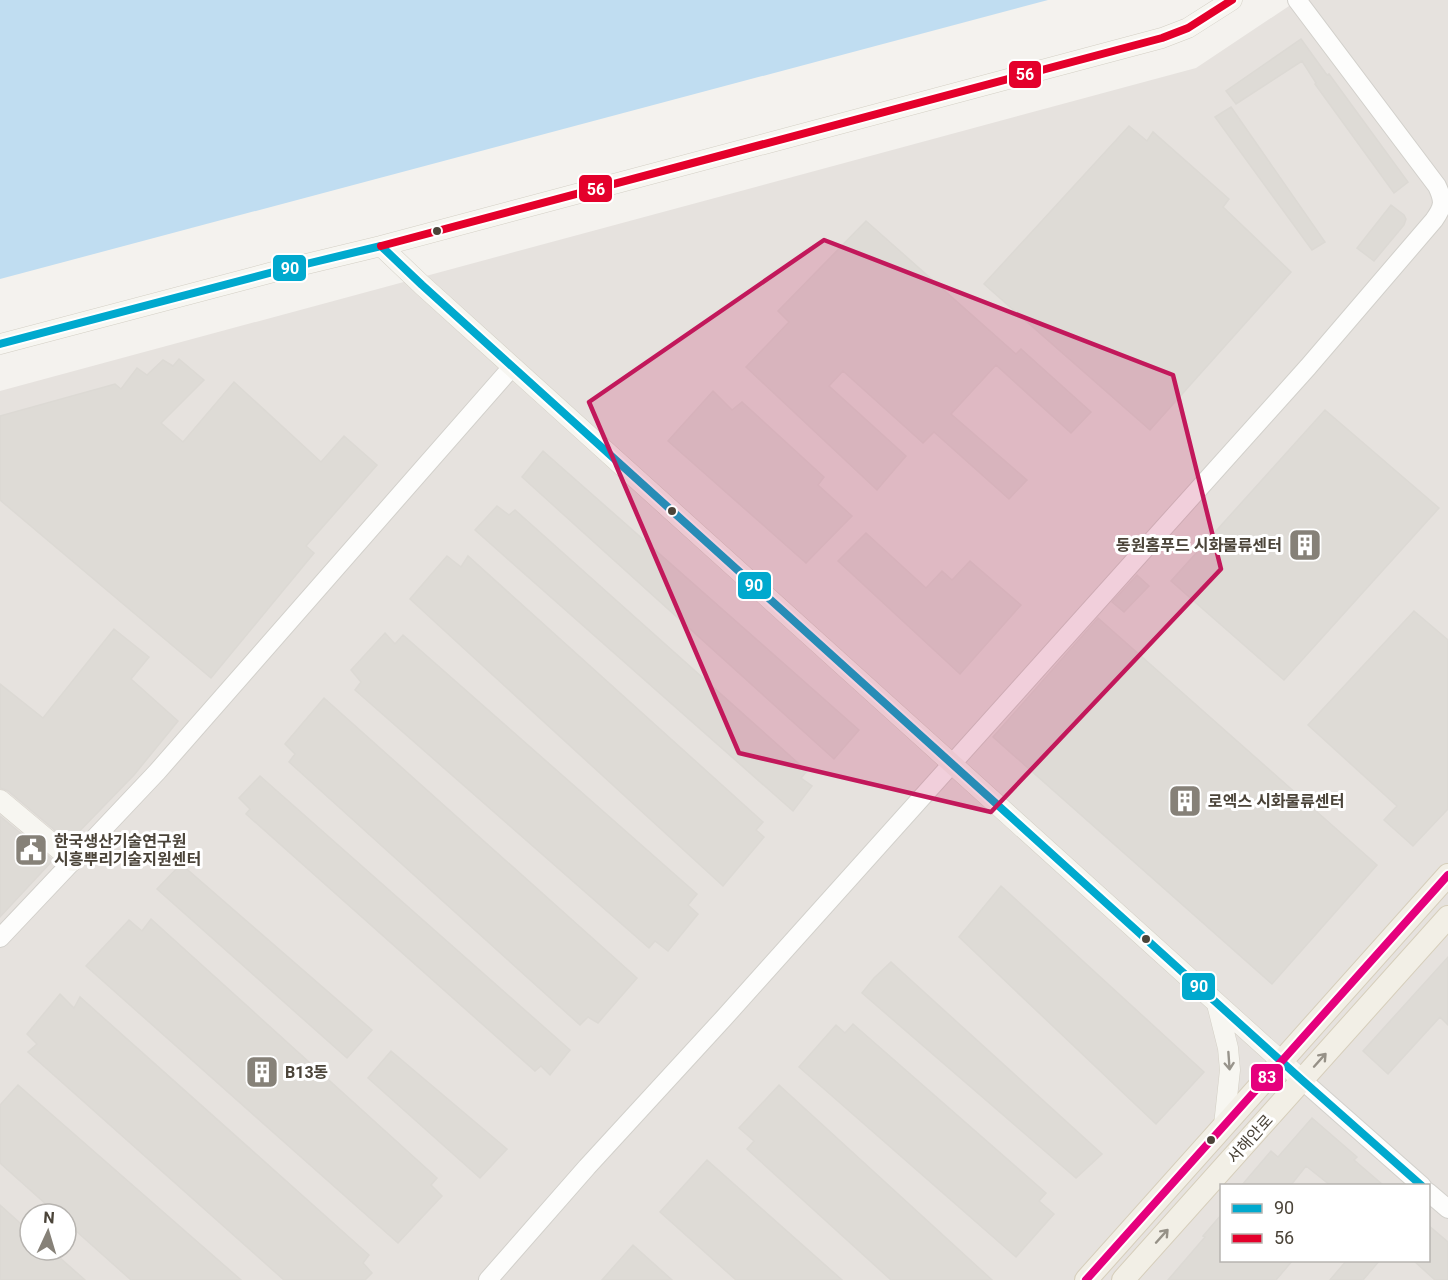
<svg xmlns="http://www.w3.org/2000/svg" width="1448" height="1280" viewBox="0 0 1448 1280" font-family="Roboto,'Noto Sans KR',sans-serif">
<rect width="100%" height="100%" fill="#f4f2ee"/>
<path fill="#e6e2de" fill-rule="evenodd" d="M1298,0h150v1280h-1448v-889l1196,-323zM1222,1186h206v74h-206zM30,1214h36v36h-36z"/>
<path fill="#c0ddf1" d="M0,0h1048l-1048,279z"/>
<path fill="#dedbd6" stroke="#dcd9d4" stroke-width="1.5" d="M1301,39l26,36 2,-1 79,108 -14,11 -79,-109 1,-1 -14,-22 -66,43 -10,-13z
M1231,107l94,135 -13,8 -97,-133z
M1129,126l18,15 6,-9 76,67 -6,8 68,65 -141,158 -166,-146z
M1391,205l13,10 2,4 -2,6 -30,36 -17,-13z
M866,221l150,133 5,-5 70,63 -20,21 -75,-68 -45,49 76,66 -18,19 -75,-67 -11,11 -80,-72 -14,15 77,70 -29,34 -131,-123 43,-45 -11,-11z
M179,359l25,21 -43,43 22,19 51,-60 87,80 23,-26 33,29 -71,81 8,7 -103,125 -211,-178v-84l115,-32 6,5 16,-21 10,7 16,-15 10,6z
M713,391l19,19 10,-8 82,75 -6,8 34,31 -46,47 -138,-122z
M1325,410l114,98 -155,172 -113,-99z
M543,451l316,279 -25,29 -312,-282z
M497,506l12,9 6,-5 292,261 -6,7 11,8 -19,25 -318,-281z
M866,533l60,55 16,-17 10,9 18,-19 51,44 -61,69 -122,-113z
M447,556l14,11 7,-11 295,266 -7,8 8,7 -41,49 -313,-287z
M1137,575l12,11 -25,26 -12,-10z
M1414,611l34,29v169l-35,37 -29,-26 13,-14 -89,-81z
M1098,618l279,247 -105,119 -279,-247z
M114,629l35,28 -18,22 47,42 -44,54 -65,67 -61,-51 -8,-3v-104l43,34z
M385,633l10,11 8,-9 294,259 -9,11 10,9 -30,37 -13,-10 -6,7 -294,-258 6,-8 -10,-12z
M324,698l313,280 -39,45 -10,-6 -8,8 -291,-263 6,-8 -10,-10z
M260,776l310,274 -20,25 -9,-9 -6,5 -289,-257 4,-5 -11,-11z
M0,816l53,44 -53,57z
M181,864l191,166 -25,28 -190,-169z
M1001,886l203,186 -48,52 -197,-187z
M151,919l286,259 -6,7 11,11 -44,47 -312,-277 43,-46 13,11z
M1448,957v68l-8,-8 -52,57 -25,-23z
M891,962l211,192 -26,24 -214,-185 12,-15z
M60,994l14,14 6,-11 289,258 -6,8 9,10 -7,7h-81l-256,-228 9,-8 -10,-10z
M853,1024l193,169 -7,8 15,13 -38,43 -217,-190 37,-42 9,8z
M391,1051l116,98 -27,29 -112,-100z
M18,1085l223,195h-110l-65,-58v-8h-9l-57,-51v-58z
M779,1085l213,195h-101l-144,-131 7,-8 -15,-13z
M1312,1118l45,39 -3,3 29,25h-53l-24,-19 -15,19h-49l29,-34 7,6z
M707,1160l135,120h-106l-76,-68z
M0,1205l30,27v18h21l34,30h-85z
M1221,1215v45h72l-17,20h-108l37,-43 -2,-1z
M1428,1225l20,17v38h-13l-22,-20h15z
M633,1245l39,35h-70z
M1347,1260h33l-17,20h-33z"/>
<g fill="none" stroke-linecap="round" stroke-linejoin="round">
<defs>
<path id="tertiary" d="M0,938l157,-166 355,-405
M1302,1080l120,106
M1428,1192l20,17
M488,1280l99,-113 136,-148 585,-652 126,-147c10,-14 10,-19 3,-34l-140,-186"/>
<path id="secondary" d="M381,246l781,-208 26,-10 44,-28
M0,344l277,-73 104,-25 41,39 880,795
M0,800l73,61
M1217,1004l11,44 2,22 -6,55"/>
<path id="primary" d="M1086,1280l362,-405
M1123,1280l325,-363"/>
</defs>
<use href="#tertiary" stroke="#d2d0cb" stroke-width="20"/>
<use href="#secondary" stroke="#d3cfc5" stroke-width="21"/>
<use href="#primary" stroke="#d6cebb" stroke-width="24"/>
<use href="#tertiary" stroke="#fdfdfc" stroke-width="18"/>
<use href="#secondary" stroke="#f7f6f1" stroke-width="20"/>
<use href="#primary" stroke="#f2efe6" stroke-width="22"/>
<defs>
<path id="bus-1" d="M0,344l277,-73 104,-25 41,39 880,795 120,106"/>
<path id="bus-2" d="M381,246l781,-208 26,-10 44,-28"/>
<path id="bus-3" d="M1086,1280l362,-405"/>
</defs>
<use href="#bus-1" stroke="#fff" stroke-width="12"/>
<use href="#bus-2" stroke="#fff" stroke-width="12"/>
<use href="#bus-3" stroke="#fff" stroke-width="12"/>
<use href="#bus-1" stroke="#00a9ce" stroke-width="8"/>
<use href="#bus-2" stroke="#e4002b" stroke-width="8"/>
<use href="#bus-3" stroke="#e5007d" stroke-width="8"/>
</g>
<defs><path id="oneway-shaft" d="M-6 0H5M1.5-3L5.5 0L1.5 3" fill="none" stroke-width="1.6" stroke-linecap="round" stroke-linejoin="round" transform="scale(1.5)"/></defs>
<g stroke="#969187">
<use href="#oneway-shaft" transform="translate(1320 1060) rotate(-48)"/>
<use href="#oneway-shaft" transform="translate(1162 1236) rotate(-48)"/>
</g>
<use stroke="#98948c" href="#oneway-shaft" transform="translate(1229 1061) rotate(86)"/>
<path fill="#c2185b" fill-opacity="0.2" stroke="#c2185b" stroke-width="4.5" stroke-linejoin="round" d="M824,240l349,135 48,194 -230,243 -252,-59 -150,-351z"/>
<defs>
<symbol id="building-square" viewBox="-11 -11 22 22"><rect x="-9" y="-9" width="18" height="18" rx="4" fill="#868178" stroke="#fff"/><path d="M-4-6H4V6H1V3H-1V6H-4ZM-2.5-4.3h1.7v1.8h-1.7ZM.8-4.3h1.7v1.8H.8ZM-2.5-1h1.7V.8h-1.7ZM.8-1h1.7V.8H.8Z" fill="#fff"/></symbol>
<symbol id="civic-square" viewBox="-11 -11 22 22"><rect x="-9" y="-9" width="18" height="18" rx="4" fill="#868178" stroke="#fff"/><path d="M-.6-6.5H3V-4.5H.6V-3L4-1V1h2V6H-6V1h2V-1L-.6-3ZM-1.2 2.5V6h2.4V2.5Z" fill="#fff"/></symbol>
</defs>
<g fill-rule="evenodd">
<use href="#building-square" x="1286" y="526" width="38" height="38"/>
<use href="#building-square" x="1166" y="782" width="38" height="38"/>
<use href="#civic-square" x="12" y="831" width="38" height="38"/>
<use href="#building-square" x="243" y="1053" width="38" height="38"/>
</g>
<g fill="#4b4439" stroke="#fff" stroke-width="2">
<circle cx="437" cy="231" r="5"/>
<circle cx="672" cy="511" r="5"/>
<circle cx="1146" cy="939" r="5"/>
<circle cx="1211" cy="1140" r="5"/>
</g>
<g text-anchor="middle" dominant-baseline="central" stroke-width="6" stroke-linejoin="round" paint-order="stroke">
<g font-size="16" font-weight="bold" fill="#4b4439" stroke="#fff" text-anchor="start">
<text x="1282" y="545" text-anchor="end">동원홈푸드 시화물류센터</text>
<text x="1208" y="801">로엑스 시화물류센터</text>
<text x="54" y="841">한국생산기술연구원<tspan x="54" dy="18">시흥뿌리기술지원센터</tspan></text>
<text x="285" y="1072">B13동</text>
</g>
<g font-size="16" fill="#4b4439" stroke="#fff">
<text transform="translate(1250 1139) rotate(-48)">서해안로</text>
</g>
</g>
<g stroke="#fff" stroke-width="2">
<rect x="1008" y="60" width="34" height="29" rx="6" fill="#e4002b"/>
<rect x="578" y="174" width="35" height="29" rx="6" fill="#e4002b"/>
<rect x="272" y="254" width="35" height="28" rx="6" fill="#00a9ce"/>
<rect x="737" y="571" width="35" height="29" rx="6" fill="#00a9ce"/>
<rect x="1181" y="972" width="35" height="29" rx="6" fill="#00a9ce"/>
<rect x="1250" y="1063" width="34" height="29" rx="6" fill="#e5007d"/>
</g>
<g font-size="16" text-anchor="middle" font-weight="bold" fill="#fff">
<text x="1025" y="80">56</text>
<text x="596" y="195">56</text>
<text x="290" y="274">90</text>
<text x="754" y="591">90</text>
<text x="1199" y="992">90</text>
<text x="1267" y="1083">83</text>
</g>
<rect x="1220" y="1184" width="210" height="78" fill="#ffffff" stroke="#b7b4b0" stroke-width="1.5"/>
<rect x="1232" y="1204" width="30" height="9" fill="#00a9ce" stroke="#b7b4b0" stroke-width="1.5"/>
<text x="1274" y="1214" font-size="18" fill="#4b4439">90</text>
<rect x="1232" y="1234" width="30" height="9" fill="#e4002b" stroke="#b7b4b0" stroke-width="1.5"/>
<text x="1274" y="1244" font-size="18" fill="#4b4439">56</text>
<g transform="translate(48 1232) rotate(4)"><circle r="28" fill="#ffffff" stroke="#b7b4b0" stroke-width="1.5"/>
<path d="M0-4.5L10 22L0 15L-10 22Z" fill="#868178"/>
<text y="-9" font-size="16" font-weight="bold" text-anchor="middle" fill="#4b4439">N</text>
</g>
</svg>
